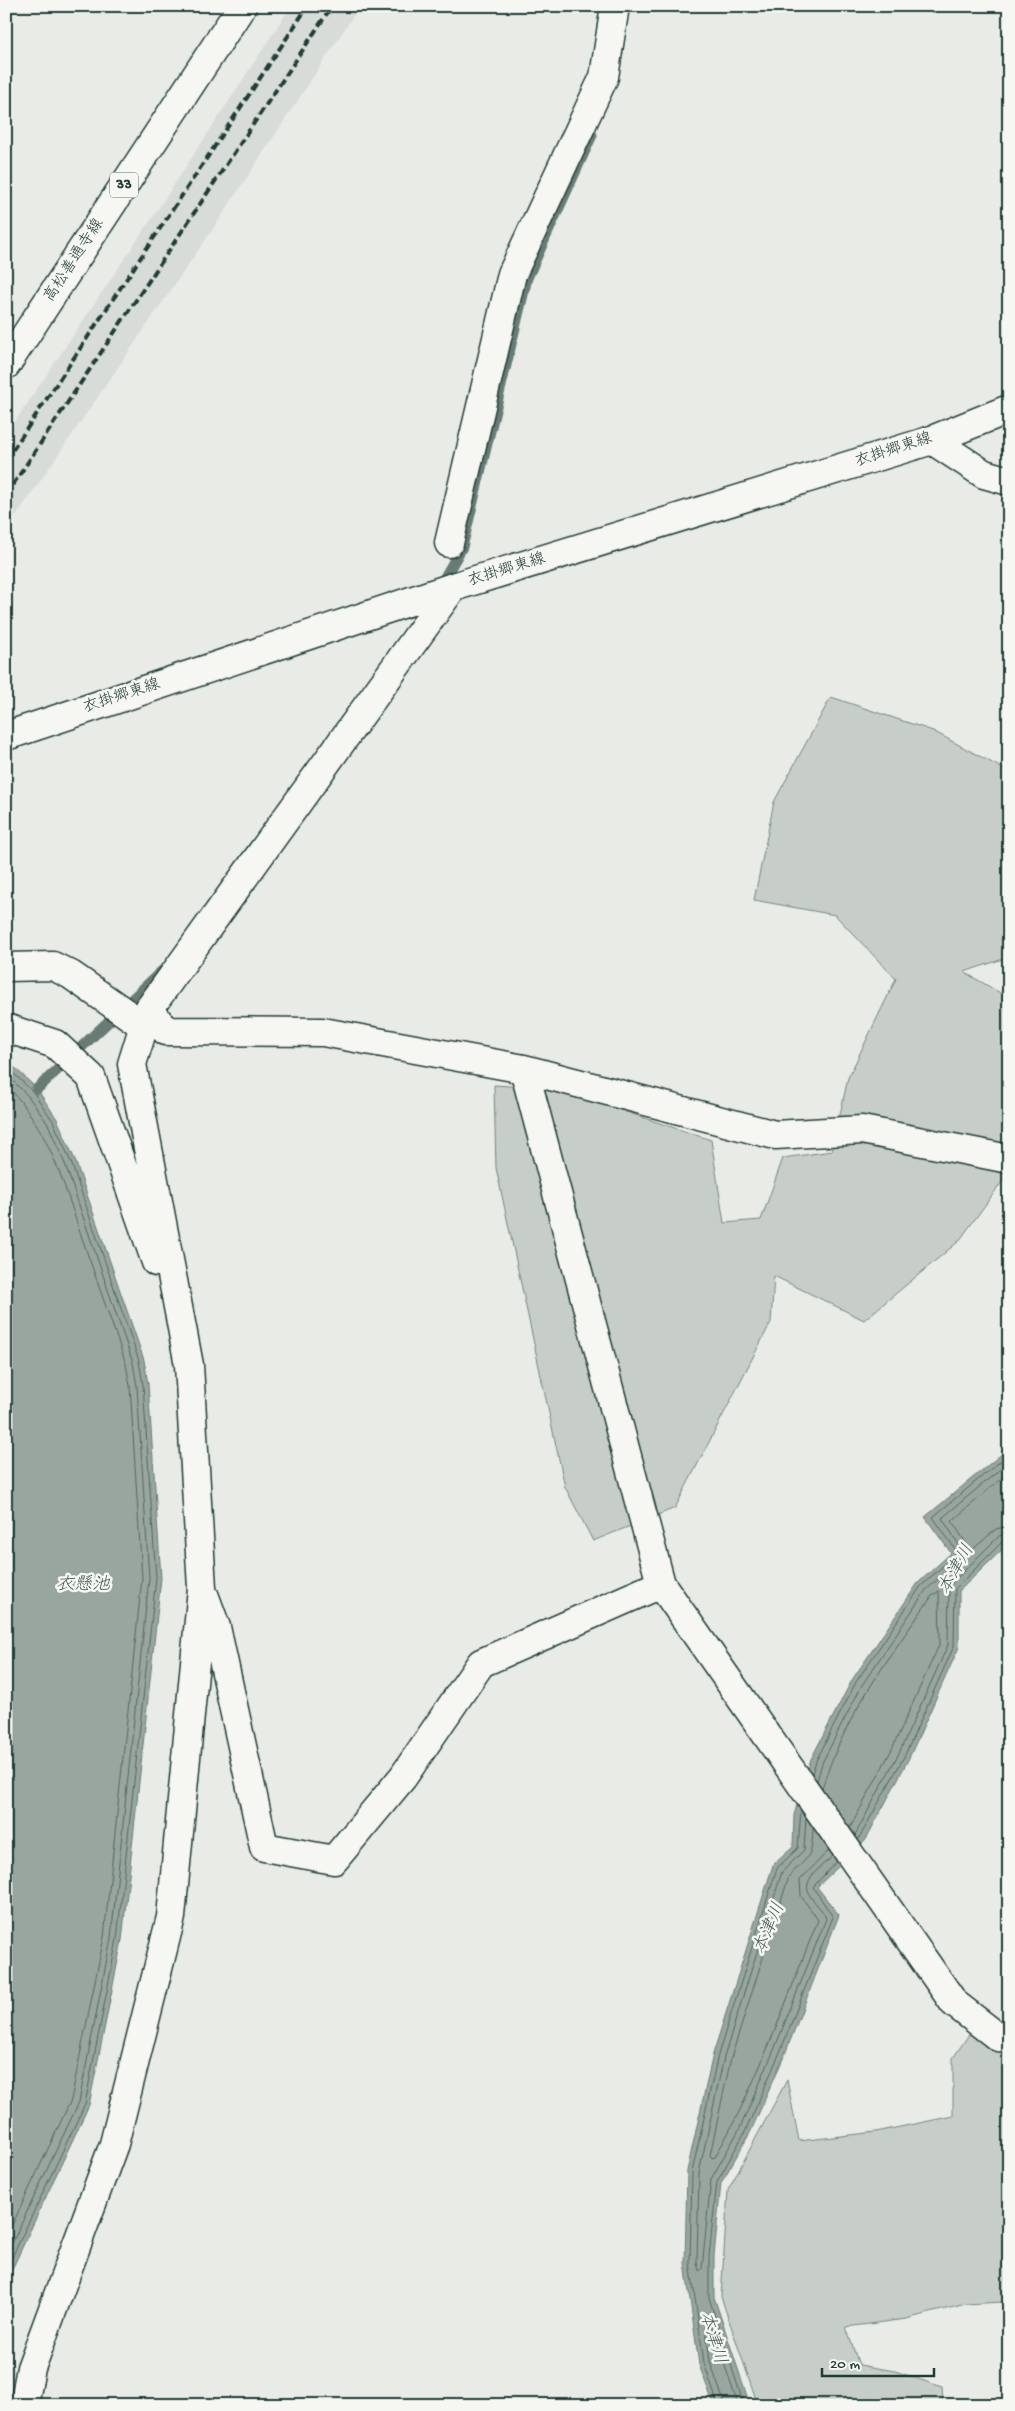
<svg xmlns="http://www.w3.org/2000/svg" width="1015" height="2411" viewBox="0 0 1015 2411" font-family="'Gochi Hand','Klee One',sans-serif">
<rect width="100%" height="100%" fill="#e9ebe7"/>
<filter id="ink" filterUnits="userSpaceOnUse"><feTurbulence type="fractalNoise" baseFrequency=".02" numOctaves="2"/><feDisplacementMap in="SourceGraphic" scale="10" xChannelSelector="R" yChannelSelector="G"/><feConvolveMatrix kernelMatrix="1 2 1 2 8 2 1 2 1" color-interpolation-filters="sRGB"/></filter>
<g filter="url(#ink)">
<path fill="#d8dcd8" d="M291,6h69l-143,217 -211,308v-96l162,-241z"/>
<path fill="#c7cec9" stroke="#73867e" d="M831,697l102,34 76,41v185l-45,15 45,26v163l-5,18 -45,62 -95,79 -90,-44 -3,46 -96,186 -82,33 -28,-54 -69,-319 -2,-83 63,4 154,51 13,83 37,-3 22,-62 49,-7 16,-73 48,-99 -61,-64 -81,-15 20,-98z
M970,2033l39,25v272l-6,-28 -37,2 -60,15 -60,8 13,38 36,6 47,16 1,18h-185l-37,-108 7,-107 59,-110 12,61 77,-9 77,-16v-58z"/>
<path fill="#99a6a0" stroke="#687c75" d="M6,1059l31,30 20,30 18,41 69,200 4,24 13,194 -39,362 -33,165 -83,177z
M1009,1448v95l-50,48v56l-50,111 -44,83 -48,46 22,28 -54,139 -35,79 -29,50 -7,73v41l36,108h-36l-15,-40 -14,-102 2,-92 26,-117 60,-189 20,-18 1,-32 17,-56 41,-79 66,-97 33,-30 -26,-36z"/>
<g fill="none" stroke-linecap="round" stroke-linejoin="round">
<path stroke="#50675f" stroke-width="1" d="M6,1066l27,26 20,29 18,41 68,199 4,24 13,193 -39,361 -32,165 -79,166
M6,1074l22,22 20,28 17,40 68,199 4,23 12,192 -38,360 -32,164 -73,154
M6,1085c43,43 57,97 76,153 15,42 29,84 44,126l4,22 12,192 -38,359 -33,163 -65,138
M1009,1472l-57,49 19,30 25,-22 13,-3
M812,1774l4,-13 40,-79 65,-96 34,-31v-6l-22,-32 76,-63
M817,1781l5,-18 40,-78 64,-95 35,-32v-10l-19,-30 67,-56
M822,1788c22,-71 68,-132 110,-192l7,-5 1,52 -48,106 -42,79
M806,1817l-2,33 -22,22 -58,185 -25,116 -2,89 2,9 3,-2 9,-90 29,-51 34,-78 52,-131c-2,-7 -9,-14 -14,-20 -14,-18 8,-31 21,-43
M813,1827c-1,31 -3,28 -24,49l-58,182 -21,97 2,3 3,-1c43,-74 71,-157 103,-237l-17,-24 -1,-16 29,-30
M855,1835l44,-82 49,-108 1,-59 50,-50 10,-3
M858,1840l47,-85 49,-109 1,-57 48,-48 6,-2
M718,2405l-14,-42 -14,-101 2,-90 26,-117 59,-187 21,-20 3,-38
M725,2405l-15,-43 -5,-41 2,-2 3,2 28,84
M744,2405l-35,-107v-42l8,-74 29,-52 34,-78 53,-135 -20,-30 24,-26"/>
<path stroke="#687c75" stroke-width="11" d="M440,586l22,-39 65,-269 65,-143
M37,1089l126,-119"/>
<defs>
<path id="minor" d="M932,440l52,34 25,7
M449,543l63,-269 92,-197 11,-71
M453,587l-304,422 17,22 157,1 201,37 251,66 87,-5 147,29
M6,967l47,-1 18,9 73,51
M6,1028l49,16 36,33 65,185
M524,1069l137,515
M205,1597l11,30 48,220 70,13 69,-83 78,-114 180,-79 293,419 44,34 11,1
M24,2405l7,-37 83,-224 57,-227 31,-329 -13,-223 -57,-301 17,-55"/>
<path id="secondary" d="M6,736l447,-149 479,-147 77,-31"/>
<path id="primary" d="M6,365l236,-359"/>
</defs>
<use href="#minor" stroke="#1f3d34" stroke-width="31"/>
<use href="#secondary" stroke="#1f3d34" stroke-width="31"/>
<use href="#primary" stroke="#1f3d34" stroke-width="31"/>
<use href="#minor" stroke="#f6f6f2" stroke-width="28"/>
<use href="#secondary" stroke="#f6f6f2" stroke-width="28"/>
<use href="#primary" stroke="#f6f6f2" stroke-width="28"/>
<path stroke="#1f3d34" stroke-width="4" stroke-dasharray="8 4" stroke-linecap="butt" d="M6,460l302,-454
M6,495l326,-489"/>
</g>
</g>
<g text-anchor="middle" dominant-baseline="central" stroke-width="5" stroke-linejoin="round" paint-order="stroke">
<rect fill="#f6f6f2" stroke="#60746d" stroke-width="1" x="110" y="172.5" width="28" height="25" rx="4"/>
<g font-size="15" font-weight="bold" fill="#1f3d34">
<text x="124" y="185">33</text>
</g>
<g font-size="16" fill="#1f3d34" stroke="#f6f6f2">
<text transform="translate(75 261) rotate(-57)">高松善通寺線</text>
<text transform="translate(894 451) rotate(-18)">衣掛郷東線</text>
<text transform="translate(507 571) rotate(-17)">衣掛郷東線</text>
<text transform="translate(122 697) rotate(-18)">衣掛郷東線</text>
</g>
<g font-size="18" font-style="italic" fill="#445c54" stroke="#f6f6f2">
<text transform="translate(957 1570) rotate(-61)">本津川</text>
<text x="83" y="1585">衣懸池</text>
<text transform="translate(770 1929) rotate(-67)">本津川</text>
<text transform="translate(712 2338) rotate(73)">本津川</text>
</g>
</g>
<rect width="1015" height="2411" fill="none" stroke="#f6f6f2" stroke-width="25"/>
<rect x="12" y="12" width="990" height="2386" fill="none" stroke="#1f3d34" stroke-width="2" filter="url(#ink)"/>
<path d="M822 2368v8h112v-8" fill="none" stroke="#1f3d34" stroke-width="2.5"/>
<text x="830" y="2368" font-size="15" fill="#1f3d34" stroke="#f6f6f2" stroke-width="4" paint-order="stroke">20 m</text>
</svg>
